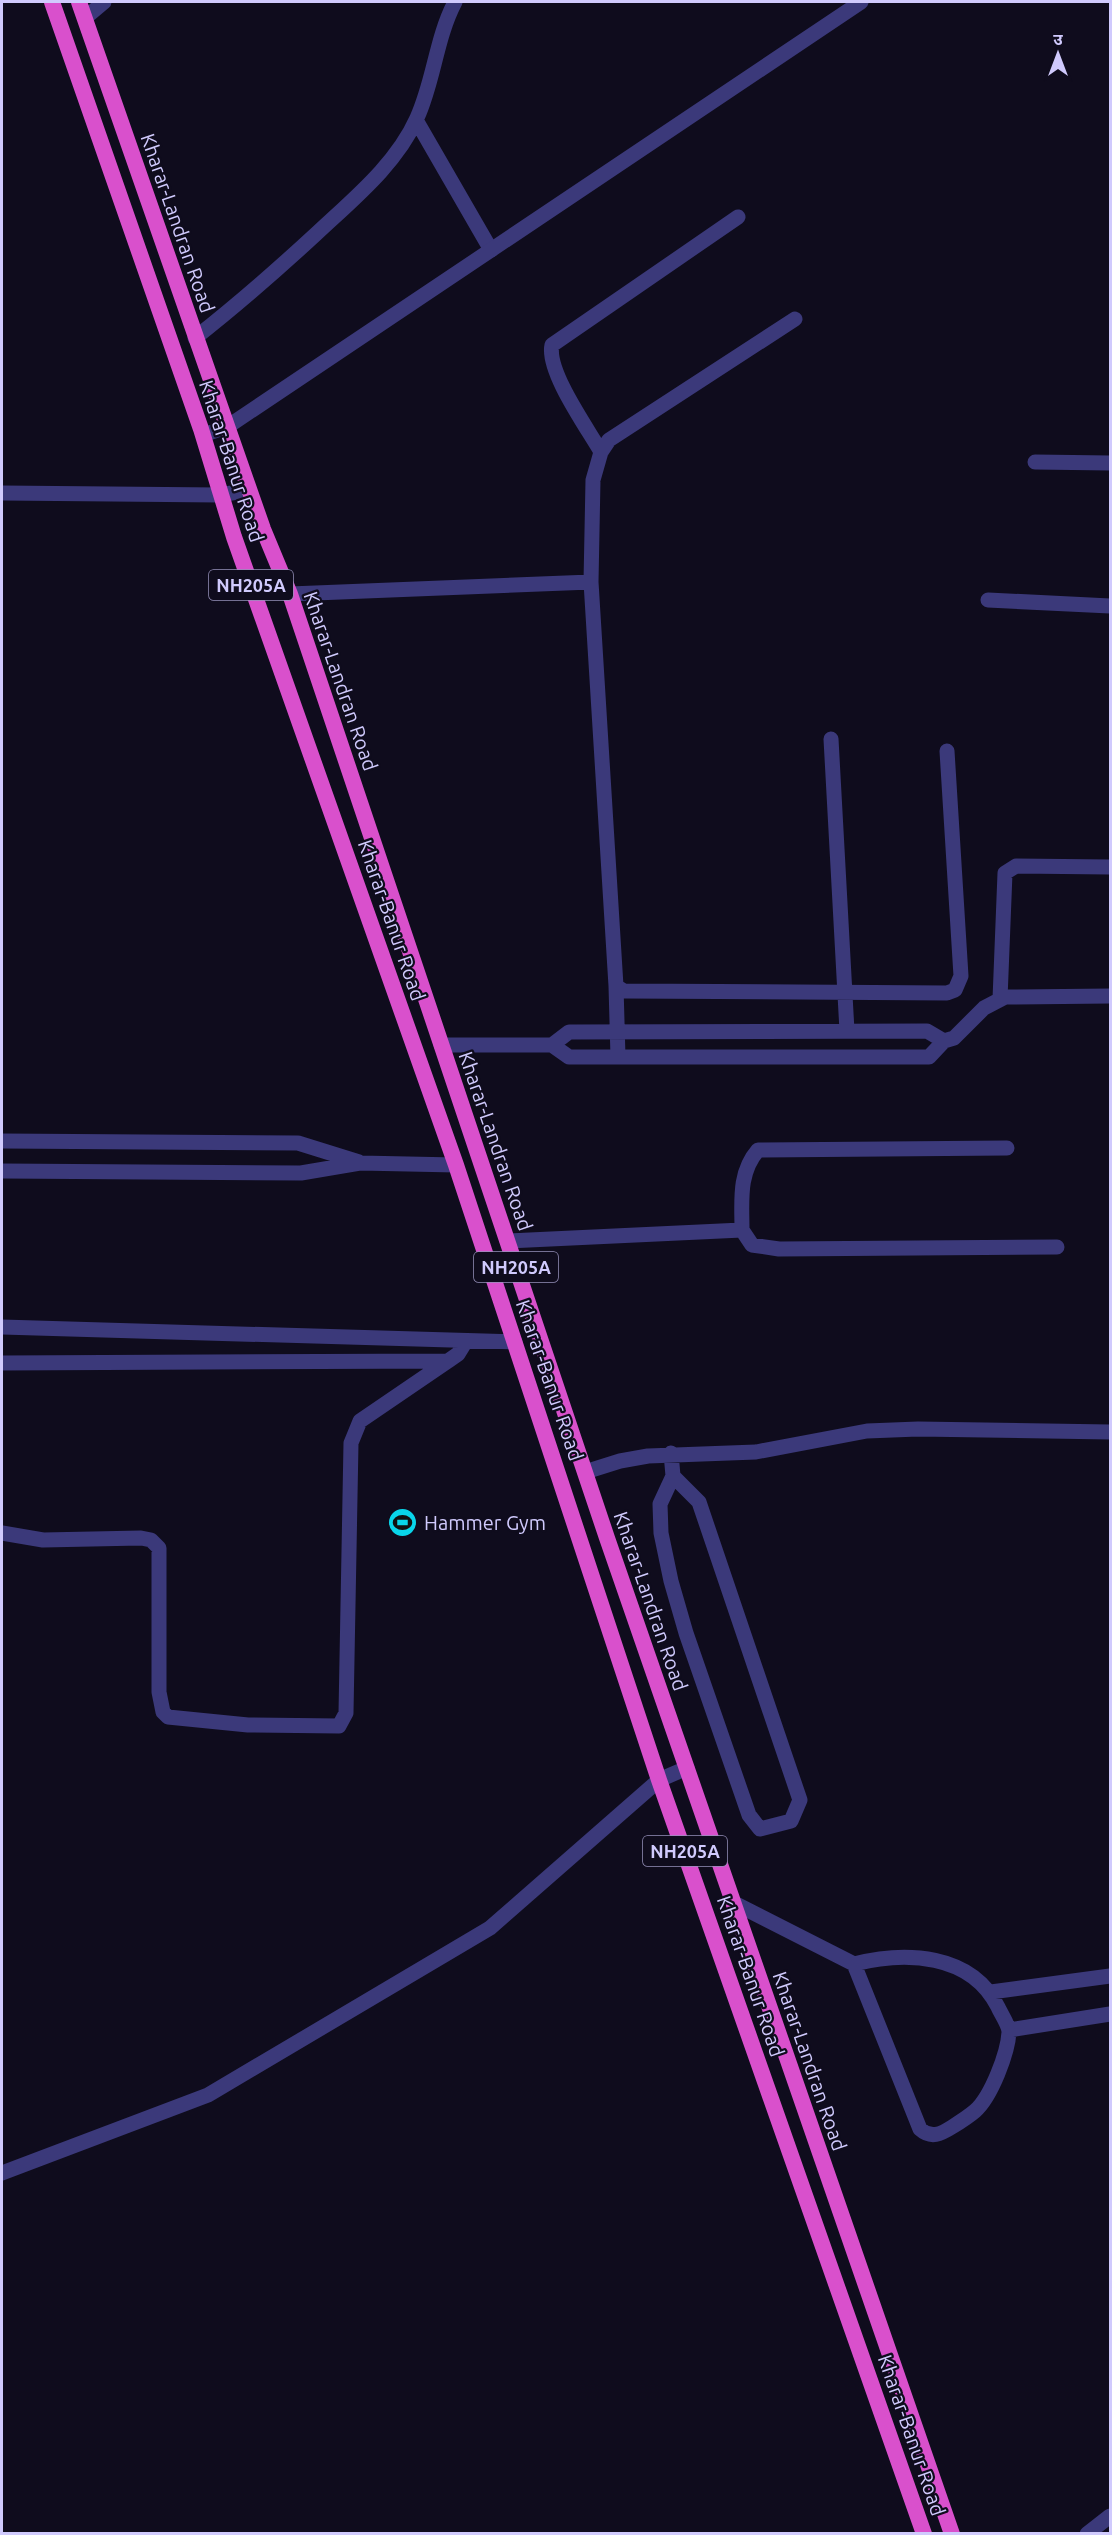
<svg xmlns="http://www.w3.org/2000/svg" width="1112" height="2535" viewBox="0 0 1112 2535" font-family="Ubuntu,'Noto Sans Devanagari',sans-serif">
<rect width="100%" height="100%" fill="#0f0c1d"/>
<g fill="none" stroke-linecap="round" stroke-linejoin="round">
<path stroke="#3b397a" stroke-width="15" d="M85,18l19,-16
M416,120l75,130
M795,319l-186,121 -8,12 -8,28 -2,102 25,404 8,5 323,2 8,-3 6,-14 -14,-225
M195,338c42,-33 82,-68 121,-104 36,-34 80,-69 101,-116 17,-37 19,-80 38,-116
M601,452c-13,-23 -55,-81 -49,-107l186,-128
M1035,462l75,1
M290,594l301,-12
M988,600l122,6
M831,739l16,292
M616,986l2,71
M1000,999l5,-126 11,-7 94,1
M441,1045h111l17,12h360l15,-16 10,-3 30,-30 21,-11 105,-1
M552,1045l17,-13 358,-1 17,10
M2,1141l296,2 61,19
M2,1171l299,2 59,-10 96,2
M742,1230l10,15 27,4 278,-2
M507,1241l235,-11c0,-28 -4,-57 16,-80l249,-2
M2,1327l513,15
M2,1363l446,-2 10,-7 8,-13
M671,1453l2,23 -13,28 1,29 10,48 15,52 63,182 11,14 31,-8 9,-21 -101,-298 -26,-26
M585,1472l35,-11 28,-5 108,-4 111,-21 51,-2 192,3
M2,1533l41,7 98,-2 10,2 8,8v144l4,20 5,5 80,8 91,1 7,-13 5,-270 9,-22 88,-60
M734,1903l120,61c51,-13 117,-11 144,43 3,7 11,18 11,25 -1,21 -18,65 -34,79 -7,6 -15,11 -23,16 -11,7 -21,12 -32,2l-66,-165
M991,1992l119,-16
M1009,2030l101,-16
M2,2173l206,-78 282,-167 169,-148 28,-12
M1087,2534l23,-18"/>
<path stroke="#3b397a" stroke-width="15" d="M203,435l24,-8 634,-425
M2,493l218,2 29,-5"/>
<path stroke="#d950cc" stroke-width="16" d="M52,2l149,427 33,108 222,628 203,615 265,754
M79,2l184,527 27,65 317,944 345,996"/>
</g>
<defs>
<symbol id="stadium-disc" viewBox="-11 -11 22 22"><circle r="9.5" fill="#09d5ea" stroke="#0f0c1d"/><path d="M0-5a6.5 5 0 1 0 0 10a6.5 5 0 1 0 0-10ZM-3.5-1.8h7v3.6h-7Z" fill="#111"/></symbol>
</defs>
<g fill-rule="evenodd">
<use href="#stadium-disc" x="386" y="1506" width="33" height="33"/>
</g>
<g text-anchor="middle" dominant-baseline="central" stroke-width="4.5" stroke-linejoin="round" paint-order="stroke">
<g fill="#0f0c1d" stroke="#9691ba" stroke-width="1.5">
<rect x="209" y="570" width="84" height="30" rx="4.5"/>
<rect x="474" y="1252" width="84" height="30" rx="4.5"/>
<rect x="643" y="1836" width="84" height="30" rx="4.5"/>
</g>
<g font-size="18" font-weight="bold" fill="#d0cafd">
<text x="251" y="585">NH205A</text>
<text x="516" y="1267">NH205A</text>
<text x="685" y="1851">NH205A</text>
</g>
<g font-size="20" fill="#d0cafd" stroke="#0f0c1d">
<text transform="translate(178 223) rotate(71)">Kharar-Landran Road</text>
<text transform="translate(232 461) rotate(72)">Kharar-Banur Road</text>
<text transform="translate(341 681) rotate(71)">Kharar-Landran Road</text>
<text transform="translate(392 920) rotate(71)">Kharar-Banur Road</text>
<text transform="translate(496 1141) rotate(71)">Kharar-Landran Road</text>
<text transform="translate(550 1380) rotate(71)">Kharar-Banur Road</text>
<text transform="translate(651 1601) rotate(71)">Kharar-Landran Road</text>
<text transform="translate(751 1976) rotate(71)">Kharar-Banur Road</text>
<text transform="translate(810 2061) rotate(71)">Kharar-Landran Road</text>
<text transform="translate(912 2435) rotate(71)">Kharar-Banur Road</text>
</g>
<g font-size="20" fill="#d0cafd" stroke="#0f0c1d" text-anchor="start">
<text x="424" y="1522">Hammer Gym</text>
</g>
</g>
<rect width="1112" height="2535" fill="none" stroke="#d0cafd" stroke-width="6"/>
<g transform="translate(1058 54)" stroke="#0f0c1d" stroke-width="4.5" paint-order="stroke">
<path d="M0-4.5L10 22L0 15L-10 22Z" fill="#d0cafd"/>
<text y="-9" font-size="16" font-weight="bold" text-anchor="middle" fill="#d0cafd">उ</text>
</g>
</svg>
